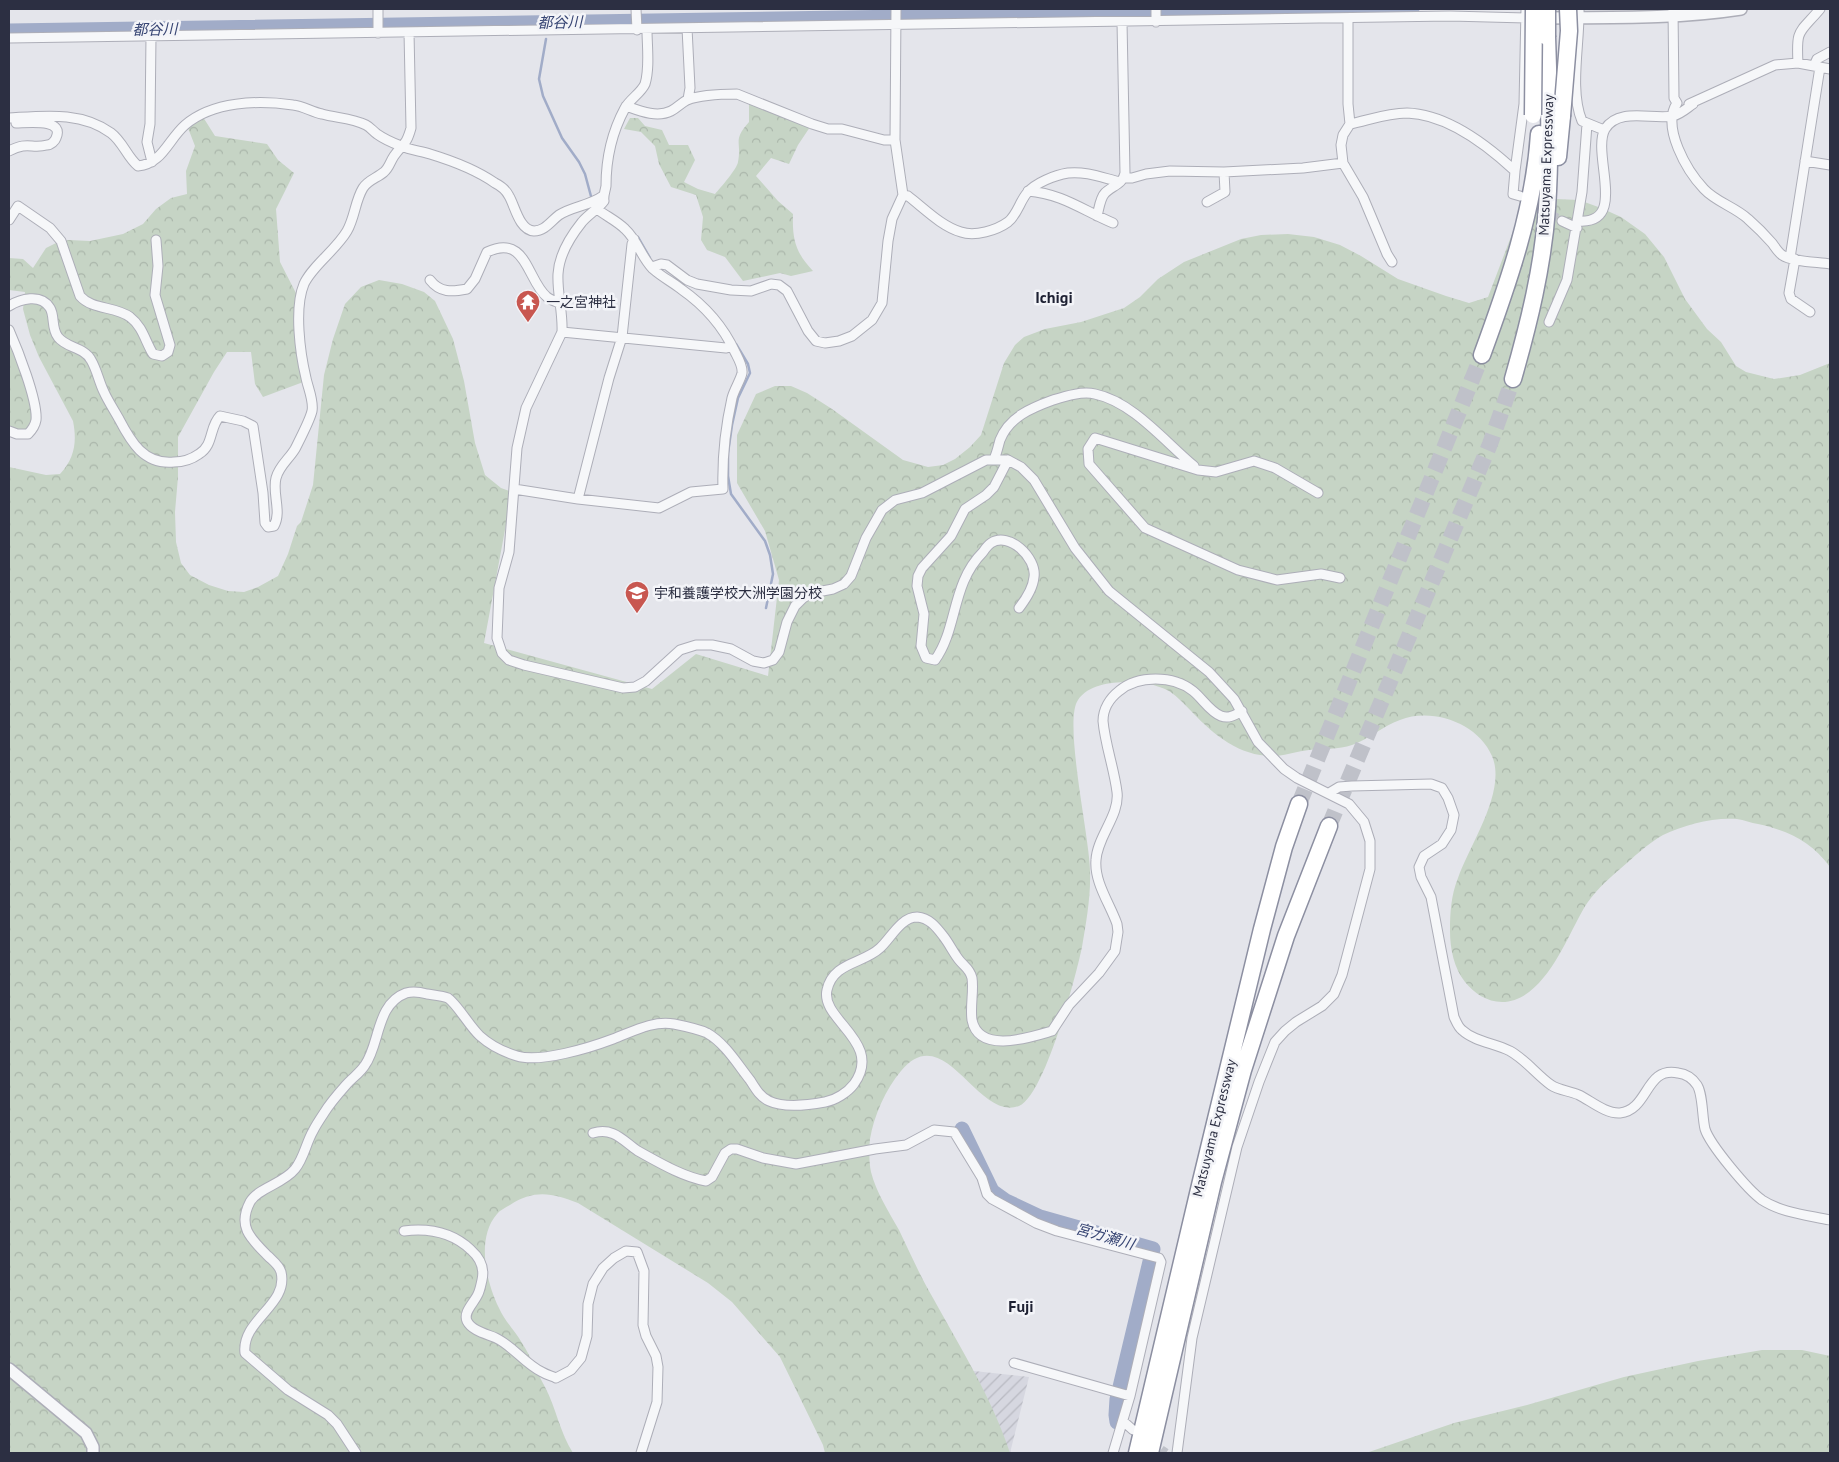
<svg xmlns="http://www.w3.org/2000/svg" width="1839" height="1462" viewBox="0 0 1839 1462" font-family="'PT Sans','Noto Sans JP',sans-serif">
<defs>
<pattern id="industrial-furrows" width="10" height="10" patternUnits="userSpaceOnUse" patternTransform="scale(1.25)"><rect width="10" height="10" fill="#d6d7e0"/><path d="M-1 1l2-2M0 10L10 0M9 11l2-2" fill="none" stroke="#b8b9c1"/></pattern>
<pattern id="forest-crowns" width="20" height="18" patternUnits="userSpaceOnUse" patternTransform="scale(1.25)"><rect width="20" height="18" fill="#c6d4c5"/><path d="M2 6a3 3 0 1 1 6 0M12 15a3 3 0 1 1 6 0" fill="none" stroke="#aab6aa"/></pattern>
</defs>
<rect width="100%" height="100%" fill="#e4e5eb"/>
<path fill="url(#industrial-furrows)" d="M965,1370l64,7 -19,76z"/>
<path fill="url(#forest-crowns)" d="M749,98l63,26 -14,21 -9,19 -18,-6 -15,18 22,25 15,13c-1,26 3,39 20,57l-22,5 -11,-3 -37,8 -18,-24 -18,-7 -6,-10 2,-23 -7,-22 -25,-8 -12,-23 -4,-18 -14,-14 -17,-3 6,-11h8l7,8 17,4 7,15h19l7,15 -11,22 14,7 17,5c6,-7 22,-25 23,-32 4,-21 -6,-21 11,-40z
M203,117l12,19 52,8 11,16 16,13 -18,36 4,53 20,39 6,80 -43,16 -8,-13 -4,-32h-24l-13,20 -36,65v40l-3,35 1,30 5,21 9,12 19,10 19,6 16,1 14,-5 20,-11 10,-22 9,-28 4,-4 12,-37 11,-110 9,-36 12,-35 16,-17 18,-7 23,4 22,8 11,9 18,38 11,42 11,62 10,32 16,13 11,4 -28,151 168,46 44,-35 72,22 11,-96 -14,-49 -28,-48v-48l19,-41 19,-8h16l16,7 25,16 71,51 25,7 15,-2 12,-6 15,-12 11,-12 23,-72 11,-18 9,-8 21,-8 36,-7 43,-14 16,-11 18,-18 26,-17 57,-23 20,-4 27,-1 26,3 26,8 21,11 37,23 48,17 23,7 19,-6 29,-76 15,-10 24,-12 23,1 22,8 20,9 24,17 19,23 21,42 22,30 14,13 15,24 10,6 28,7 26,-4 30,-12v504c-19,-26 -41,-36 -72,-43 -7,-1 -14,-4 -21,-5 -24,-2 -53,6 -74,16 -16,9 -29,22 -43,34 -13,11 -27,24 -36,39 -18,31 -40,93 -82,94 -15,0 -28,-9 -37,-20 -11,-14 -15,-33 -15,-51 0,-18 1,-36 8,-53 12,-34 49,-87 34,-122 -14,-33 -60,-49 -92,-36 -17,6 -31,19 -48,25 -13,5 -30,3 -43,5 -11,1 -22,5 -32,6 -35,2 -62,-20 -84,-43 -8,-8 -15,-16 -24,-22 -14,-7 -27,-9 -42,-9 -17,0 -39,3 -49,18 -15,21 12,139 12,171 1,25 -4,52 -8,76 -6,29 -37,148 -63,159 -42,16 -74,-88 -118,-35 -15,18 -27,44 -31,68 -1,9 -1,24 1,33 5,20 18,40 28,58 11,23 21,46 34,68 28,51 59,100 77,155h-185l-2,-8 -43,-88 -48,-55 -24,-19 -130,-80c-25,-10 -44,-14 -68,2 -5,3 -10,5 -13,9 -21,24 -11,68 2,94 5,12 16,23 23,35 9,14 15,29 23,44 11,21 15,46 28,66h-564v-986l37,8 14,-1c15,-16 17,-33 13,-53l-34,-64 -9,-22 -7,-26 2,-17 -16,-2v-32l14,1 10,9 13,-20 12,-6 11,-2 21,1 33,-7 20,-10 13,-15 15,-11 16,-4 -1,-23 9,-25 -7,-18z
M9,330l27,91 -8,13 -19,-3z
M1762,1350h40l28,6v97h-464l88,-30 73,-18 97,-28 74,-16z"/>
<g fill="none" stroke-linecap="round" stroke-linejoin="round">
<path stroke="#a1acc8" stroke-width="2.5" d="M546,39l-7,40 4,17 19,42 17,24 6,12 7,26
M638,237l12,21
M736,344l12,20 2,9 -12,25 -6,27 -4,28v23l3,18 34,47 5,14 3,19 -7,34"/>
<path stroke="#a1acc8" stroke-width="15" d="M9,31l1403,-22
M962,1129l30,62 14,10 34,16 113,32 -33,138
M1117,1399l-1,16 1,7"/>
<path stroke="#bfc1c9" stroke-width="9" stroke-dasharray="9 4.5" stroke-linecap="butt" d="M1526,200l36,21
M1150,1442l16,11"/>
<path stroke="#bfc1c9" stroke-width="16" stroke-dasharray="16 8" stroke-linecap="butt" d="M1299,804l183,-449
M1329,826l161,-382 23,-65"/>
<defs>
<path id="minor" d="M378,9v24
M636,9l1,21
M1156,9v13
M1579,9c1,34 -10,81 3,112l22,9
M1673,9l1,89 3,5c-16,24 10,68 27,86 12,13 31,18 44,30 8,7 17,16 24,24 3,4 6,9 10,12 10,7 36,7 48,9
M1348,18v86l2,20 -7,11 -2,10 2,18 20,34 24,57 5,8
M687,28l3,60 -2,11
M647,30c0,16 3,38 -2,54 -4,9 -15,15 -20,24 -13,24 -19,51 -19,78 -1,6 -3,10 -2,15 -6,8 -15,13 -22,21 -12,15 -23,32 -24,52 -1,19 5,38 4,58l-36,76 -9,40 -8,104 -10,36 -2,50 5,15 7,7 15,5 99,23 12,-1 11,-6 34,-31 16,-5h16l19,4 22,12 11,2 9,-3 6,-8 8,-30 8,-16 8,-8 9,-5 21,-4 11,-5 7,-8 15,-38 16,-28 13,-10 27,-7 64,-33h22l13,7 13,13 41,68 34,43 100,81 25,27 24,43 26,27 13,9 52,26 15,18 6,19v28l-28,106 -8,19 -12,12 -26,16 -11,9 -10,11 -16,40 -22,65 -45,191 -15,115
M151,36l-1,88 -3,18 5,20
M9,38l1441,-22 76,2
M1798,63c-2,-35 1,-29 22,-54
M1814,66l3,-7 13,-7
M1689,104l86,-39 23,-2 32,6
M626,106c14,5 31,12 45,5 6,-3 10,-8 16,-11 13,-5 36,-6 50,-6l75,30 16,5h14l42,11h11
M9,118c35,-2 72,-7 102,15 12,9 16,24 27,33 24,-2 30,-26 47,-41 28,-24 73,-25 108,-20 10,1 19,7 29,9 14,4 30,4 44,11 4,2 7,6 11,9 7,5 16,9 24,12 9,4 19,5 29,8 23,7 45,15 65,29 6,3 11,7 14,13 6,10 10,34 25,35 11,0 17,-10 25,-16 14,-9 30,-9 44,-19
M1350,124c19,-4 37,-11 57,-11 40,1 80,32 108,58l-2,23 7,2
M9,151c19,-10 22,-2 38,-6 4,0 8,-4 9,-7 9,-20 -29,-15 -40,-15
M1805,161l25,4
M1515,171l9,-67 2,-95
M1124,178h8l14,-4 24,-3 54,1 79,-4 40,-5
M1028,191c35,3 54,19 85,32
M903,195l5,1c17,13 33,30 53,36 14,5 36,-2 47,-10 9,-7 12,-21 19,-29 8,-10 28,-18 41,-20 18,-2 35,5 52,9
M1207,202l18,-10 -1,-20
M1097,216c2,-7 3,-18 8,-23 7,-7 18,-9 20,-20l-3,-151
M9,220l9,-14 32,22 11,13 19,55c12,14 35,10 50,21 13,10 15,24 23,37l9,2 6,-4 2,-7 -15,-50 3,-29 -2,-26
M1562,221l15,7
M1578,221c51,4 13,-67 27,-92 14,-22 47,-9 68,-13 8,-2 14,-8 20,-12
M1790,258l30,-191
M1795,259l-6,34 2,6 19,13
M652,267l9,-3 6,1 20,15 10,4 34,6 20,1 20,-7 8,1 8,6 21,40 8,10 9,2 14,-2 13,-5 20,-16 10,-17 6,-62 4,-22 11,-24 -8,-55 1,-131
M430,280c10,13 22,12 37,9l8,-10 12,-27c40,-19 40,29 60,45 4,3 10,5 14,7
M9,306c11,-7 32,-13 41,2 5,8 1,20 8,29 8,11 26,10 33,23 6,10 8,22 13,32 4,9 10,18 15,27 12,23 25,46 55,43 8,0 18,-3 25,-8 15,-9 10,-27 21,-38l23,5 10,5 10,67 2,30 3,4 6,-1c8,-14 -2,-33 2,-48 3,-12 13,-19 19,-29 4,-8 15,-29 17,-38 2,-10 -4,-23 -6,-33 -6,-25 -12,-70 -2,-94 8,-18 32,-34 43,-53 8,-14 8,-30 16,-43 5,-8 14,-10 21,-16 5,-4 6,-10 10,-16 9,-13 12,-10 17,-28l-2,-96
M1549,322l18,-42 15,-88 5,-68
M9,330c8,18 29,71 27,90 -1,6 -4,10 -8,14h-11l-8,-3
M562,332l164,16 6,-2
M994,459c3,-6 4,-12 6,-19 9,-23 31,-32 53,-40 13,-4 29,-9 42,-6 38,8 70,48 99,72
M1008,460l-14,27 -8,8 -21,14 -14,27 -29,32 -4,8 -1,10 7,28 -3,32 5,12 9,2c23,-32 16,-76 48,-108 2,-3 5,-7 8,-9 18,-12 46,15 43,34 -1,12 -8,22 -15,31
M514,489l64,10 81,9 32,-16 32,-3c-1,-32 2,-60 9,-91 2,-8 9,-19 10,-25 1,-7 -4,-15 -7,-21 -12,-26 -31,-47 -54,-63 -9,-7 -19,-12 -28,-20 -12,-12 -15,-28 -28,-40 -8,-8 -19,-13 -28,-20
M1318,493l-43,-25 -21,-7 -38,11 -18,-2 -103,-32 -7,11 1,15 56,64 93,42 39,10 44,-6 19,4
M578,499l31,-121 13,-41 10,-93 2,-5
M1329,793l10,-6 13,-1 79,-2 11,4 6,10 6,17 -3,15 -9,14 -18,12 -5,11 2,10 10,20 23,120c2,4 4,10 8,13 13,12 33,13 48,21 16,9 26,23 41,34 7,5 19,6 28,10 12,6 27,19 41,18 29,-3 25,-47 58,-40 8,1 15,6 19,12 6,9 5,32 8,44 5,16 43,61 57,71 20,13 45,15 68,20
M593,1133c21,-6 30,8 45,18 20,11 45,26 68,30l6,-4 13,-24 6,-4h6l26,9 33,6 79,-15 31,-4 28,-15 20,2 28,46 5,16 5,5 44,24 21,8 102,27 2,4 -31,134 -17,57
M404,1231c24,-3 48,1 67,19 9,8 14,17 11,30 -1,4 -2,10 -4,14 -4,9 -15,18 -11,27 5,10 20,13 29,17 17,8 29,26 46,34 5,3 10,4 14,6l15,-8 10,-12 6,-22 1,-32 5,-20 10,-16 11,-10 12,-7 11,1 7,19 -1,54 3,11 10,20 2,11 -1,35 -16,51
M1014,1363l116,33
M1124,1422l9,8
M356,1453l-19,-29 -9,-9 -40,-25 -43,-37c-4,-33 44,-48 36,-81 -2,-7 -8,-11 -13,-16 -17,-17 -31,-29 -18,-54 8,-14 33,-18 45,-33 9,-11 11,-26 18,-38 3,-6 7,-12 11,-18 6,-10 14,-19 22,-28 6,-7 14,-12 19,-20 15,-21 11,-61 41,-72 7,-2 14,-1 21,1 6,1 16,2 21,4 9,6 22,29 32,38 10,9 24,16 37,20 23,7 72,-8 96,-17 19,-7 40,-19 61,-15 10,2 24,5 33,9 18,10 31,32 43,47 5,8 10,17 19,21 15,7 40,4 56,1 11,-2 23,-10 29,-18 30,-42 -34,-64 -27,-94 6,-28 36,-26 53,-42 11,-10 21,-31 37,-31 13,1 20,11 27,20 6,8 10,17 16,24 5,6 10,8 12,17 2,13 -2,28 0,42 7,35 59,17 80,11l17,-26 30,-32 16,-22 3,-19 -1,-8c-7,-20 -23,-42 -21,-64 1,-23 24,-45 21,-68 -3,-24 -12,-48 -14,-71 0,-12 7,-23 16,-30 19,-16 54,-16 74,0 9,7 17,21 28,25 8,3 14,-1 21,-5"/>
<path id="tertiary" d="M1526,18c71,-1 144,2 215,-9
M9,1369l77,64 7,14v6"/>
<path id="motorway" d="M1558,157l4,-41
M1482,355c26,-71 52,-145 57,-221
M1513,379c16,-56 30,-113 34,-171 4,-57 2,-114 0,-171
M1137,1453l64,-272 61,-252 22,-82 15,-43
M1150,1453l63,-271 30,-112 43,-134 43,-110"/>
</defs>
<use href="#minor" stroke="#adaeb8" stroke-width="11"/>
<use href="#tertiary" stroke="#adaeb8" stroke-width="14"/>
<use href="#motorway" stroke="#8c8fa1" stroke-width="19"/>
<use href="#minor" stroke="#f6f7f9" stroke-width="9"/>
<use href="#tertiary" stroke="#f6f7f9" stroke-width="11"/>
<use href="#motorway" stroke="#fff" stroke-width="16"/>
<defs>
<path id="motorway-bridge" d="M1547,9v28
M1533,115l1,-106
M1562,116l7,-85 -1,-22"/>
</defs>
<use href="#motorway-bridge" stroke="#8c8fa1" stroke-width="19" stroke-linecap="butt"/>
<use href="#motorway-bridge" stroke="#fff" stroke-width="16"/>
</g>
<defs>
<symbol id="temple-pin" viewBox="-11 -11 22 30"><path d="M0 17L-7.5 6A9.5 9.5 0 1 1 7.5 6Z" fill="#c85750" stroke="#f3f4f8"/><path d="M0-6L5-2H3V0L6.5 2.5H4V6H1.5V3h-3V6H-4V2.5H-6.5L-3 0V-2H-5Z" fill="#fff"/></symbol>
<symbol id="school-pin" viewBox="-11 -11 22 30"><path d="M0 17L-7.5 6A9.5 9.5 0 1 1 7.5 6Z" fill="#c85750" stroke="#f3f4f8"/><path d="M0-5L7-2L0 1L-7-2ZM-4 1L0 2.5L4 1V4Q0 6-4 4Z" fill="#fff"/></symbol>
</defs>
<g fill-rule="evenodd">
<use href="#temple-pin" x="514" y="288" width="28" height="38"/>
<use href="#school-pin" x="623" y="579" width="28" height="38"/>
</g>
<g text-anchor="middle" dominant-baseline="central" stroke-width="5" stroke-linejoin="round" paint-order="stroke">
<g font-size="14" fill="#2c2f42" stroke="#f3f4f8">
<text transform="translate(1546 165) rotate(-88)">Matsuyama Expressway</text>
<text transform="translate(1214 1128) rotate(-76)">Matsuyama Expressway</text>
</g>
<g font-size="14" fill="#2c2f42" stroke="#f3f4f8" text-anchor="start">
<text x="546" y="302">一之宮神社</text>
<text x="654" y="593">宇和養護学校大洲学園分校</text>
</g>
<g font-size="15" font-style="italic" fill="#384674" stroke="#f3f4f8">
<text transform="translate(560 22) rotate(-1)">都谷川</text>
<text transform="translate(155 29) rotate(-1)">都谷川</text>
<text transform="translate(1105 1236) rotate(16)">宮ガ瀬川</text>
</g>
<g font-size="16" font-weight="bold" fill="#1e2133" stroke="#f3f4f8">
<text x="1054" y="297">Ichigi</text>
<text x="1021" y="1306">Fuji</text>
</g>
</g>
<rect width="1839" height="1462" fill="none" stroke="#2c2f42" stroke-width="20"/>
</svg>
